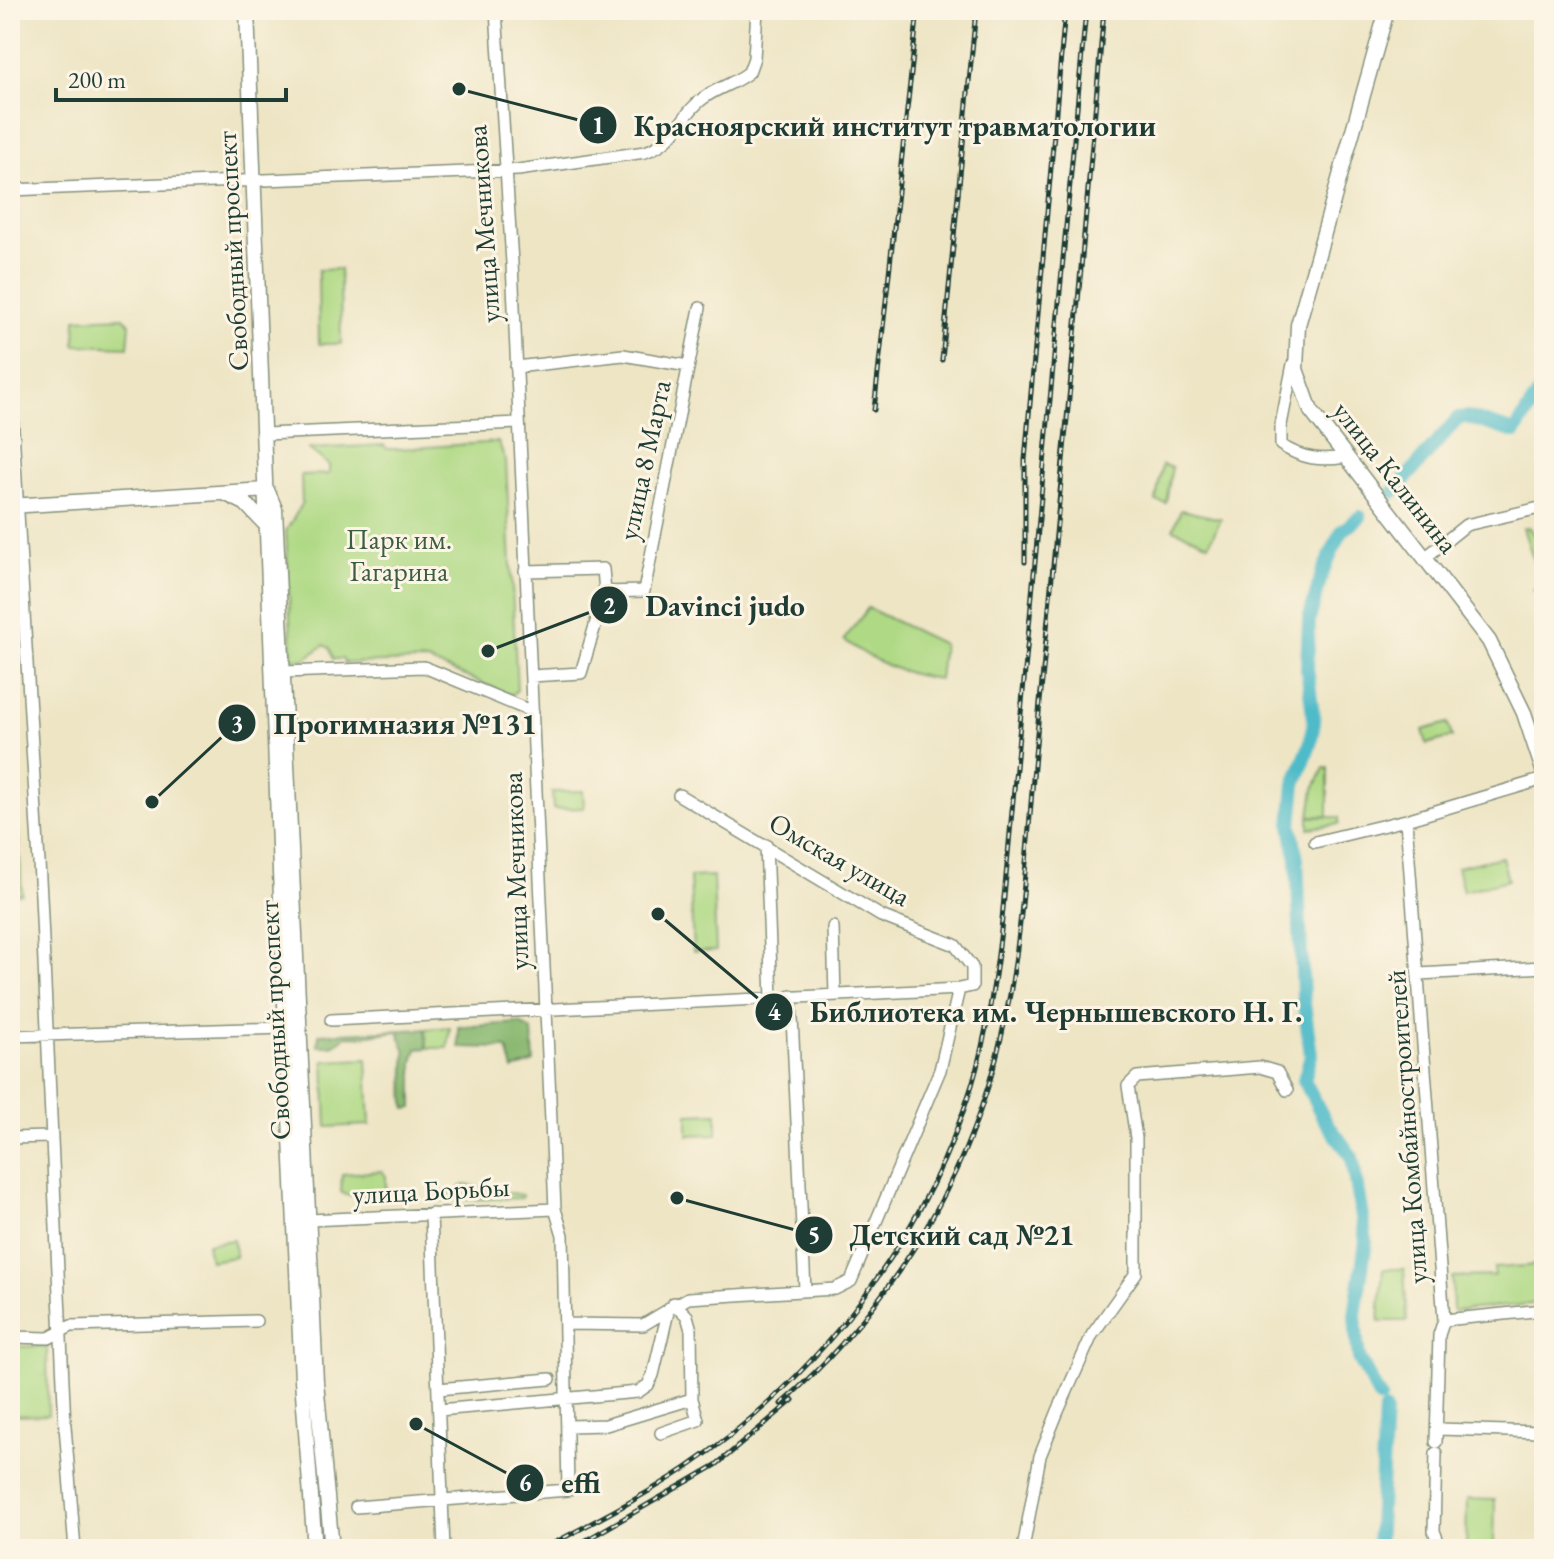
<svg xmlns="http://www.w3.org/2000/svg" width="1554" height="1559" viewBox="0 0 1554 1559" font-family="'EB Garamond',serif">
<rect width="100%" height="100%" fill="#fcf5e5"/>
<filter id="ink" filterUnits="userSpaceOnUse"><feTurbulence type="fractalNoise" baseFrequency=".0125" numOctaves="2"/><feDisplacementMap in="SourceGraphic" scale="16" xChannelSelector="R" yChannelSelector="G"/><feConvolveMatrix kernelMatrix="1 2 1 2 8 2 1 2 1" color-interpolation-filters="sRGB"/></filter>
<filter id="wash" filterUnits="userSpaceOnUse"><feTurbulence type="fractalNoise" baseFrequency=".006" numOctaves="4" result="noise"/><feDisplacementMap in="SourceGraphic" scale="32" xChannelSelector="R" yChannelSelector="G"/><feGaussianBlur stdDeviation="1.8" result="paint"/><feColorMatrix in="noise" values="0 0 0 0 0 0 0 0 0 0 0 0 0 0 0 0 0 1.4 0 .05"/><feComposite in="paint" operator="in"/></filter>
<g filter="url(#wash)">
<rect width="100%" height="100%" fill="#eee5c5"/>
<path fill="#afd984" stroke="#678b5c" stroke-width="2" d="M340,269l1,75h-22l-1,-74z
M124,317l6,7 -2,23 -53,-2 1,-26z
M498,442l8,19 11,229 -6,5 -83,-34 -84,2 -1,-4h-10l-3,-11 -6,-3 -19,14h-13l-6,-128 16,-27 -1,-29 28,-1v-9l-20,-16 75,-4 3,4h12z
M1162,465l10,2 -6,36 -10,-2z
M1181,510l40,9 -12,25 -36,-15z
M1528,527l16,19 -1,53 -10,-9 9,-3 -19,-59z
M868,608l75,36 -4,35c-37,-5 -64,-16 -95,-39z
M1448,723l4,14 -25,7 -4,-14z
M1324,768h4v48h-18l4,-27z
M583,791l1,17 -31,1 -1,-17z
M1309,817h30v7l-30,4z
M10,834h8l4,60 -12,1z
M1502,857l6,23 -45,11 -6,-24z
M713,876l3,75 -23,1 -3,-75z
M450,1027l-2,21h-21l-1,-19z
M367,1059l3,66 -43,2 -3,-66z
M717,1113v21l-29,1v-21z
M382,1171l4,5v13l-5,5 -36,1 -4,-3 1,-18z
M468,1185l54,10v3l-88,3 -1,-15h6l2,6h16l4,-6z
M233,1240l3,17 -26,4 -3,-17z
M1539,1265l3,38 -89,8 -1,-34 42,-1v-8z
M1383,1269h21l3,52h-28z
M47,1346l1,69 -38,1v-69z
M1467,1499l28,1 -1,49h-28z"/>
<path fill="#8bb972" stroke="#557b53" stroke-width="2" d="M520,1023l12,8 2,31 -21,8 -6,-22 -48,-1 -1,-20z
M426,1029l1,19 -10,1 -4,13v46l-7,1c-4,-15 1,-55 -1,-60 -3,-7 -5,-8 -6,-18 -19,1 -33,7 -52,5l-15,10h-14l1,-12z"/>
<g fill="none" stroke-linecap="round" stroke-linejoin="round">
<path stroke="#4fbbc9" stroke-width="14" d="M1394,492l64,-74 9,-1 48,15 29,-47
M1360,517l-18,14 -20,42 -13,47 -2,48 7,54 -4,23 -15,39 -4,41 6,34 6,137 8,59 -7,25 20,39 28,38 14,84 -11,74 2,27 2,16 21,40
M1378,1549l7,-138"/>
</g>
</g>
<g filter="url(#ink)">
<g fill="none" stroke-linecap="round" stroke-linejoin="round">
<defs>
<path id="minor" d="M10,190l508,-20 127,-18c34,-12 35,-38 60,-55 14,-10 31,-14 44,-25l5,-14 3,-48
M1293,364l-12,61v20c21,14 40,16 65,12
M516,367l107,-12 65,11
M10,380l31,516 24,530 10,123
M265,434l254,-11
M1426,557l40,-32 78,-18
M525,571l78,-2 2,23
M284,672l140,-5 109,45
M531,676l50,-3 24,-81 39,-1 56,-283
M1406,820l38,500 -5,15 -3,107
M1315,842l91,-22 138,-41
M766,845l6,153
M833,927l2,68
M1419,974l125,-7
M791,996l14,294
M331,1020l628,-31
M10,1036l276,-8
M10,1138l40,-1
M431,1214l13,335
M309,1220l246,-11
M674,1303l13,13 4,14 1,69
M1444,1320l100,-10
M567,1324l76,1 45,-27 147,-9 16,-8 89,-211 19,-81 13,-3v-19l-17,-22 -74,-29 -202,-121
M10,1337l39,1 22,-12 185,-5
M438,1389l112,-10
M439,1410l199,-18 10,-7 5,-10 16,-67
M569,1426l37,-1 86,-26 6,21 -37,13
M1437,1429l107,3
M1436,1453l-2,78 7,18
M356,1507l212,-17 -5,-255 -8,-26 -43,-946 -16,-253
M1023,1549l17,-93 18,-45 34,-76 44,-62v-135l-8,-52 9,-9 123,-10 17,5 10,18"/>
<path id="major" d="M247,10l39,1018 16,352 13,169
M1387,10l-89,315 -2,44 15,42 178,230 35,72 20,60
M267,490l8,19 41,873 16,167
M224,493l21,10 19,20
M10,506l257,-16"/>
</defs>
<use href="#minor" stroke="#86917c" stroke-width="14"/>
<use href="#major" stroke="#86917c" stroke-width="17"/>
<use href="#minor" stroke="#fff" stroke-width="11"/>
<use href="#major" stroke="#fff" stroke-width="14"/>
<defs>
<path id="rail" d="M942,360l34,-350
M874,410l44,-400
M1025,562v-102l40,-450
M781,1404c90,-79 161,-182 200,-296 43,-122 44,-257 57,-385 24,-238 45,-475 66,-713
M543,1549c48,-26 98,-51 143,-81 133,-90 239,-230 286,-383 15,-50 23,-103 29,-155l85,-920
M571,1549l145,-84 77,-65"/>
</defs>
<use href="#rail" stroke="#1f3d34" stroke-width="5"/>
<use href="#rail" stroke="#fcf5e5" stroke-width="2" stroke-dasharray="6" stroke-linecap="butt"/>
</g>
</g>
<g text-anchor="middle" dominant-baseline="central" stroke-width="6" stroke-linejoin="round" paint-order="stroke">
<g font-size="28" fill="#1f3d34" stroke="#fcf5e5">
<text transform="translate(483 224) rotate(-94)">улица Мечникова</text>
<text transform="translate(232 251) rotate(-93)">Свободный проспект</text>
<text transform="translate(644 460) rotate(-78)">улица 8 Марта</text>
<text transform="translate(1396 477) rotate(52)">улица Калинина</text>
<text transform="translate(840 859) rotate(30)">Омская улица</text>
<text transform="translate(515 871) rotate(-92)">улица Мечникова</text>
<text transform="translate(274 1020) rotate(-93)">Свободный проспект</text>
<text transform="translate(1406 1127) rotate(-94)">улица Комбайностроителей</text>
<text transform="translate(431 1190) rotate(-3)">улица Борьбы</text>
</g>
<g font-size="28" fill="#3c5c44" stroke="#fcf5e5">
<text x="399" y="539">Парк им.<tspan x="399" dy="32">Гагарина</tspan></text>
</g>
</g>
<path fill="none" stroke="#1f3d34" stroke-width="3" d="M459 89L598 125M488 651L609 605M152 802L237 723M658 914L774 1012M677 1198L814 1235M416 1424L525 1483"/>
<g fill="#1f3d34" stroke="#fcf5e5" stroke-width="3">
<circle cx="459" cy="89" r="8"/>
<circle cx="488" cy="651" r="8"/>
<circle cx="152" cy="802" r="8"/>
<circle cx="658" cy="914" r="8"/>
<circle cx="677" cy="1198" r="8"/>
<circle cx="416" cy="1424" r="8"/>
<circle cx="598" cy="125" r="20"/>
<circle cx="609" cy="605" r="20"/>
<circle cx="237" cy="723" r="20"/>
<circle cx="774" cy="1012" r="20"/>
<circle cx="814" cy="1235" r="20"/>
<circle cx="525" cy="1483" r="20"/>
</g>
<g font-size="24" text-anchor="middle" font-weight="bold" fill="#fff">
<text x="598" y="134">1</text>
<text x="609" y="614">2</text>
<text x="237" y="732">3</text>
<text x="774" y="1020">4</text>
<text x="814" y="1243">5</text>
<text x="525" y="1491">6</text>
</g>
<g font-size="30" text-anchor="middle" font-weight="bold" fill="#1f3d34" stroke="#fcf5e5" stroke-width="6" stroke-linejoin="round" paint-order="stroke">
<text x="895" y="136">Красноярский институт травматологии</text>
<text x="725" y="616">Davinci judo</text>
<text x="405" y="734">Прогимназия №131</text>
<text x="1056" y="1022">Библиотека им. Чернышевского Н. Г.</text>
<text x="962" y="1245">Детский сад №21</text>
<text x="581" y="1493">effi</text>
</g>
<rect width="1554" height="1559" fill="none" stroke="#fcf5e5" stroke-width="40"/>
<path d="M56 88v12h230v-12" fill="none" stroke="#1f3d34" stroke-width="4"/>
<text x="68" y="88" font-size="24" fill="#1f3d34" stroke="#fcf5e5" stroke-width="6" paint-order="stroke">200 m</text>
</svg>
